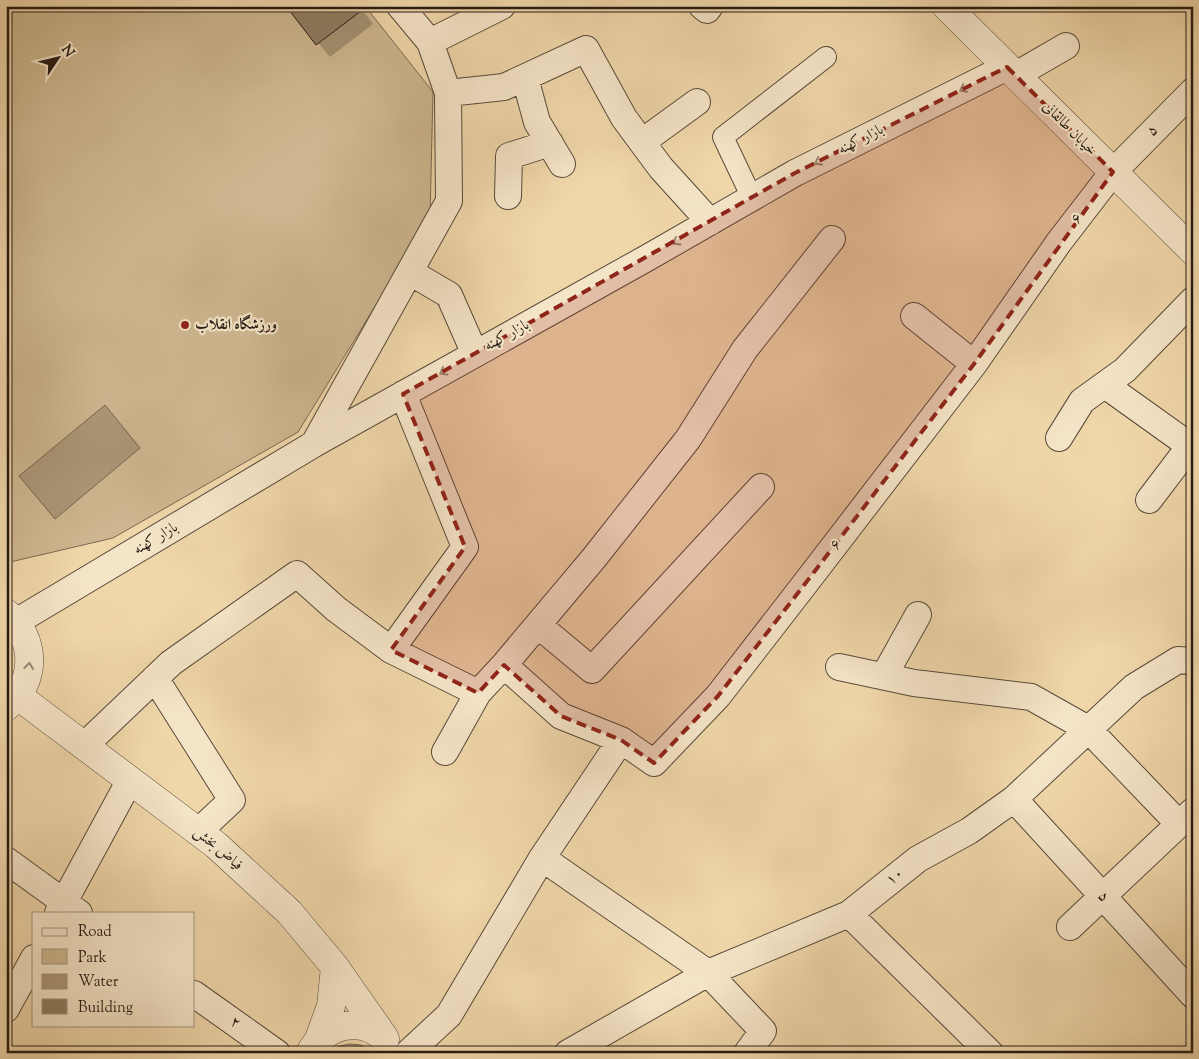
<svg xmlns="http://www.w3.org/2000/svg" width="1199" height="1059" viewBox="0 0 1199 1059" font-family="'Sorts Mill Goudy',Amiri,serif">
<rect width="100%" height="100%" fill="#f0d7aa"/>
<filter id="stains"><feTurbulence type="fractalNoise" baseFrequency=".004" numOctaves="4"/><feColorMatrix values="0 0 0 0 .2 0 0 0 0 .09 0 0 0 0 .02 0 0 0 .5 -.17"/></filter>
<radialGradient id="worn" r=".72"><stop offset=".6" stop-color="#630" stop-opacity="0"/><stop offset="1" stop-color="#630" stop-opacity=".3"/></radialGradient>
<path fill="#ceb790" stroke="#7a6952" d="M6,6h359l68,86 -3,125 -132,215 -185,106 -107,25z
M350,1044l11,1 12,8h-44l11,-7z"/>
<path fill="#ab9777" stroke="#76654f" d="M105,405l35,43 -85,71 -36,-43z"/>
<path fill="#0003" d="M288,6h71l14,18 -43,33z"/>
<path fill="#8f7d62" stroke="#261b14" d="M286,6h72l3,5 -45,34z"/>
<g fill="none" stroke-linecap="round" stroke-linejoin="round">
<defs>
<path id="pedestrian" d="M752,198l-29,-61 103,-80"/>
<path id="minor" d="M702,6l5,4 3,-4
M430,42l72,-36
M1016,75l50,-29
M525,78l12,44 25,42
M448,93l56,-6 82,-38 38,69 37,50 49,54
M642,142l55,-40
M508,196l1,-40 41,-13
M410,272l39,23 26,59
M914,316l60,48
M1105,385l88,63
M1059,438l23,-37 43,-31 68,-70
M315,442l134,-241 -1,-108 -18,-51 -30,-36
M1149,500l41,-54
M16,622l298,-178 333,-186 148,-85 212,-106
M538,625l54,45 169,-183
M391,650l74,-103 -62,-153
M504,665l57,51 60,24 33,23 64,-67 83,-107 173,-225 85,-122 54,-70 80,-81
M839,667l75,16 117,14 57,32 91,95
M884,676l34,-61
M155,678l77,122 -34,32
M85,745l86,-82 126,-89 39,35 55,41 87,43
M445,752l33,-59 26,-28 90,-107 94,-119 57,-90 87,-110
M1014,799l179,196
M542,858l166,115 55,58 -16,22
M6,860l73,53
M58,913l72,-133
M849,914l141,139
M1070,927l123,-116
M194,994l83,59
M6,1009l28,-51
M408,1053l41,-38 93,-157 79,-118
M568,1053l140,-80 141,-59 69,-55 51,-28 45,-32 120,-112 44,-27 15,1"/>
<path id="tertiary" d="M946,6l247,245
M6,613c31,26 31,69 0,94
M18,696l198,149 73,67 46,55 49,70
M319,1039l12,-33 4,-39
M310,1053c15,-29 52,-38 75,-14"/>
</defs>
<use href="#pedestrian" stroke="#584a3a" stroke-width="22"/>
<use href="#minor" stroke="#584a3a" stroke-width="28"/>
<use href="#tertiary" stroke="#584a3a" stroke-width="29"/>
<use href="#pedestrian" stroke="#f5e5c8" stroke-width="20"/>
<use href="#minor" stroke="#f5e5c8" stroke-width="26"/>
<use href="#tertiary" stroke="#f5e5c8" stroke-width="28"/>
</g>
<defs><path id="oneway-chevron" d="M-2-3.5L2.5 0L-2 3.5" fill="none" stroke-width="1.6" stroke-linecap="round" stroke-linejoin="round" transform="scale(1.25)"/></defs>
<g stroke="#988a77">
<use href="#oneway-chevron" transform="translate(963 89) rotate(153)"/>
<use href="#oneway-chevron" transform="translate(818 162) rotate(153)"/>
<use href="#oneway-chevron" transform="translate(676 242) rotate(150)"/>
<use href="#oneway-chevron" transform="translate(443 372) rotate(151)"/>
<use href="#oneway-chevron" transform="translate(29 666) rotate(-84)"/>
</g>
<path fill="#8f2418" fill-opacity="0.2" stroke="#8f2418" stroke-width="4" stroke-dasharray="10 6" stroke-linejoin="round" d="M1007,67l106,105 -139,192 -173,225 -83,107 -64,67 -33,-23 -60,-24 -57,-51 -26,28 -87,-43 74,-103 -62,-153 392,-221z"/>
<circle fill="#8f2418" stroke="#f5e5c8" stroke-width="2" cx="185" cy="325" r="5"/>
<g text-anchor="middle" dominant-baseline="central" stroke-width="4.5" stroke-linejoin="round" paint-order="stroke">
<g font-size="15" fill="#261b14" stroke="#f5e5c8">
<text transform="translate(1069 129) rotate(45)">خیابان طالقانی</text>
<text transform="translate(1153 131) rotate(-45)">۵</text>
<text transform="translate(861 140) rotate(-27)">بازار کهنه</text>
<text transform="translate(1077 219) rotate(-53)">۶</text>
<text transform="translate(507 336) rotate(-29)">بازار کهنه</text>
<text transform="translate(156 539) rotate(-31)">بازار کهنه</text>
<text transform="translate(836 545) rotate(-53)">۶</text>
<text transform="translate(218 849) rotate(40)">فیاض بخش</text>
<text transform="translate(895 877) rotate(-39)">۱۰</text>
<text transform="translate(1103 897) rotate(48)">۵</text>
<text transform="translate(235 1023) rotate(35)">۲</text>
</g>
<g font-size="15" font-weight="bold" fill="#261b14" stroke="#f5e5c8" text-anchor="start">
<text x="195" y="325">ورزشگاه انقلاب</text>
</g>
</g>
<rect width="1199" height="1059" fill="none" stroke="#f0d7aa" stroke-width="25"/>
<rect x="8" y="8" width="1184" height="1044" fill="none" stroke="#261b14" stroke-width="2.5"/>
<rect x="12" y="12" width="1174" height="1034" fill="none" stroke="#261b14"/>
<rect x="32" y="912" width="162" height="115" fill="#f5e5c8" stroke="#a29480"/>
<rect x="42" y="928" width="25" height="8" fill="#f5e5c8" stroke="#a29480"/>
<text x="78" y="936" font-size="15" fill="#261b14">Road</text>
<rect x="42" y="949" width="25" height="15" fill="#ceb790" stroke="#a29480"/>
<text x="78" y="962" font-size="15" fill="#261b14">Park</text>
<rect x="42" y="974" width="25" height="15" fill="#ab9777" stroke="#a29480"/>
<text x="78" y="986" font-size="15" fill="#261b14">Water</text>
<rect x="42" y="999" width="25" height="15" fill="#8f7d62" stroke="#a29480"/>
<text x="78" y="1012" font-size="15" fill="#261b14">Building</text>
<g transform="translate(58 58) rotate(55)" stroke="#f5e5c8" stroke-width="4" paint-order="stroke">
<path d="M0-4L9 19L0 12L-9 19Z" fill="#261b14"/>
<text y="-8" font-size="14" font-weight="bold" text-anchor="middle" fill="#261b14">N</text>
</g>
<rect width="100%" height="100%" filter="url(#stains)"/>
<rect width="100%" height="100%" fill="url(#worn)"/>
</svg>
